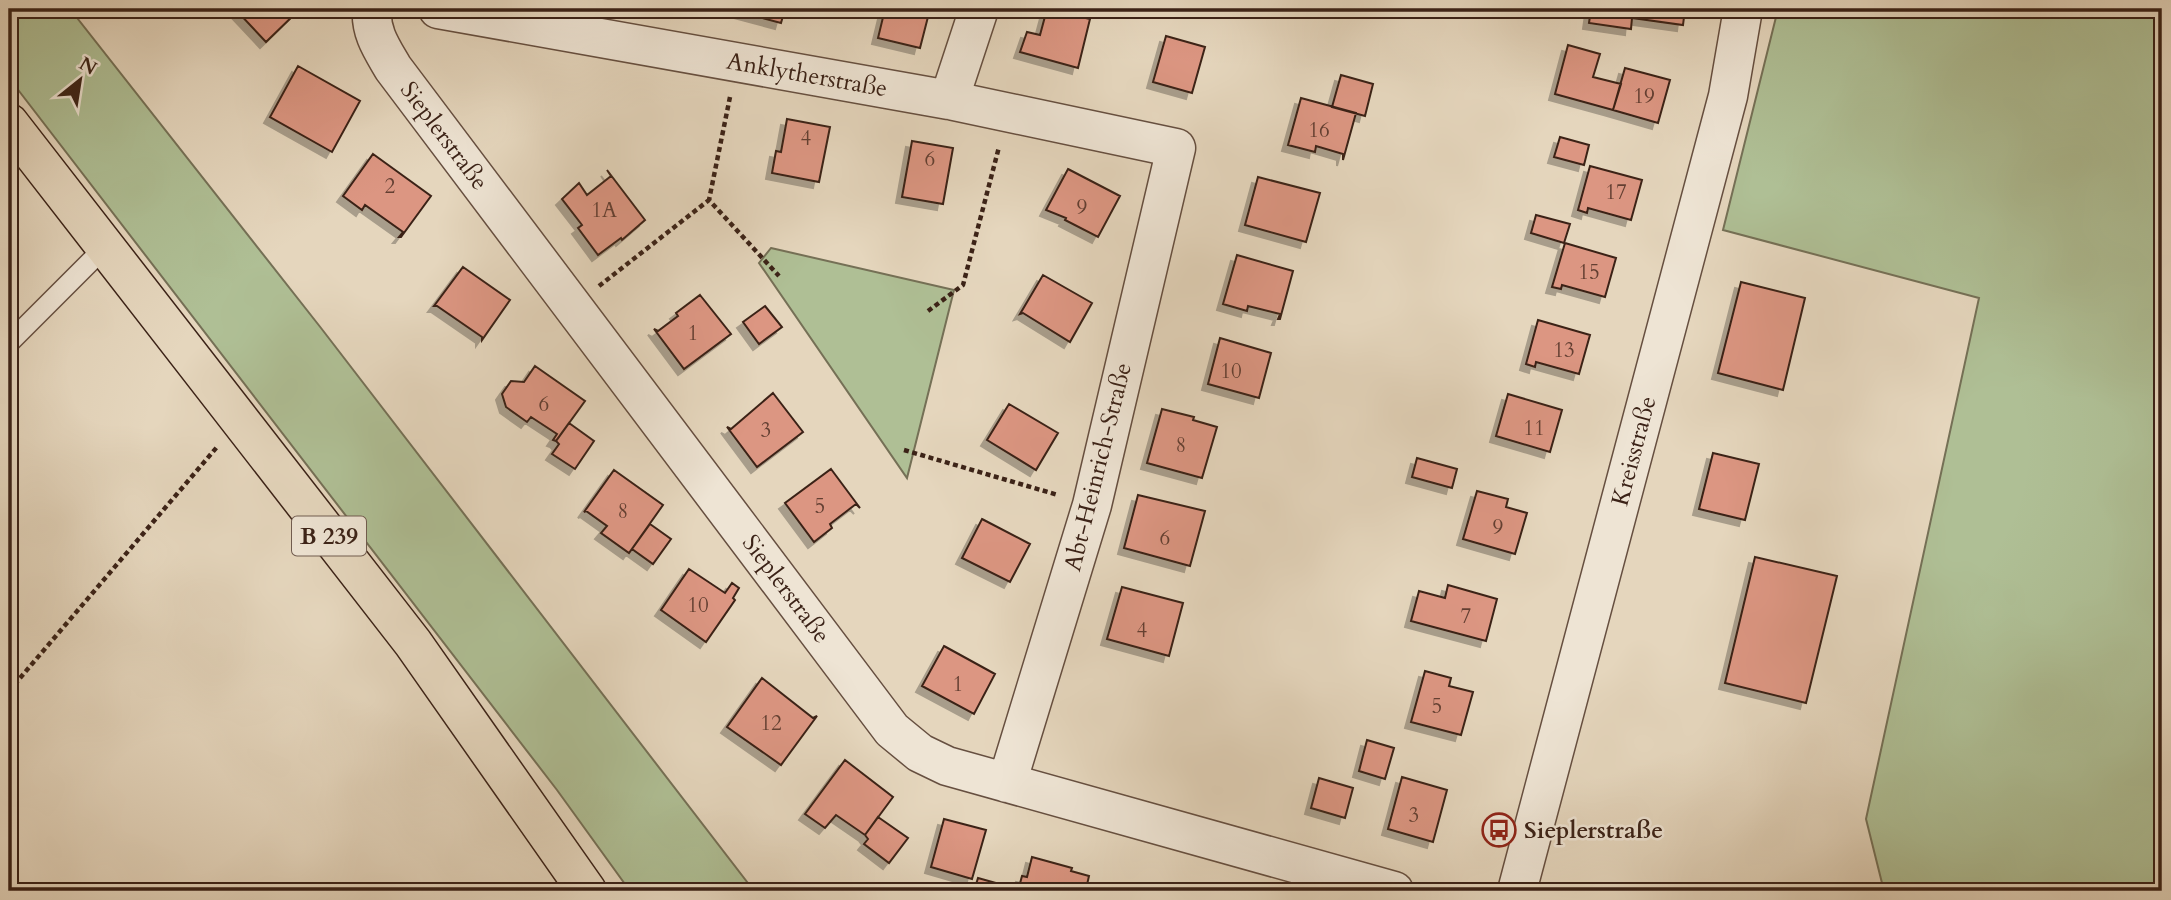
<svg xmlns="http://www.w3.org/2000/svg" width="2171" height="900" viewBox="0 0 2171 900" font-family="Cardo,serif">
<defs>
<filter id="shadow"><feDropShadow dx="-6" dy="6" stdDeviation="0" flood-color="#0004"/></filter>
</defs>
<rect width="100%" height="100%" fill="#e5d6bd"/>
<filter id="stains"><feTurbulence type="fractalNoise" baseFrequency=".00286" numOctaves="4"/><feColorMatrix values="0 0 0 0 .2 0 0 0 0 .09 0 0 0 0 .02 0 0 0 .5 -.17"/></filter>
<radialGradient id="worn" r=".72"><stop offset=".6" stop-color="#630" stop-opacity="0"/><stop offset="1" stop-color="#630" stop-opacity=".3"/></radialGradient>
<path fill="#afbf95" stroke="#757056" stroke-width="2" d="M9,9h61l251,319 433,563h-124l-73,-101 -548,-712z
M1778,9h384v882h-278l-18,-72 113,-521 -256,-68z
M771,248l183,42 -47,188 -148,-215z"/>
<path fill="#dc9682" stroke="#3b2217" stroke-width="2" filter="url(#shadow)" d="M235,9h65l-34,33z
M738,9h47l-4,14 -45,-12z
M885,9h45l-10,39 -42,-10z
M1047,9l43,10 -12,49 -58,-16 7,-20 13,3z
M1591,9h94l-2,16 -51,-7 -1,11 -42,-6z
M1166,36l39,11 -13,46 -39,-11z
M1568,45l32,9 -7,23 28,7 -8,26 -58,-16z
M298,66l62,35 -28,51 -62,-35z
M1625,68l45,12 -12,43 -45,-13z
M1341,75l32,9 -8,32 -33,-9z
M1301,98l55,15 -13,47v-6l-27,-8 -1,6 -27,-7z
M787,119l43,8 -11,55 -47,-9 4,-22 5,1z
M1560,137l29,8 -5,20 -30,-8z
M912,141l41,7 -10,56 -41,-7z
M373,154l58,42 -30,41h-2l4,-5 -38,-27 -3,5 -19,-14z
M1590,166l52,14 -11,40 -43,-12 -1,5 -9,-3z
M1068,169l52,27 -22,41 -33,-17 1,-2 -20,-8z
M607,170l38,50 -23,20 -1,-2 -23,17 -20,-27 4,-3 -20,-26 17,-16 8,12 24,-19z
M1258,177l62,16 -14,49 -61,-17z
M1536,215l34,9 -6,19 -33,-10z
M1565,243l51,15 -11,39 -43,-12 -1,4 -9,-2z
M1237,255l56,16 -13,48h-2l2,-5 -32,-8 -1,5 -24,-7z
M463,267l47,33 -28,40v-3l-45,-31h-3z
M1043,275l49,28 -22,39 -47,-29 -3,1z
M1741,282l64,16 -22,92 -65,-17z
M700,295l31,39 -47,35 -30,-40 4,2 20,-15 -2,-3z
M765,306l17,21 -23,17 -16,-22z
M1538,320l52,15 -11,39 -43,-12 -1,5 -9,-3z
M1220,338l51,15 -12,45 -51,-14z
M535,366l50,35 -29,40 -3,-1 4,-6 -26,-17 -4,5 -21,-15 -4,-13 9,-13 13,1z
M773,393l30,39 -46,35 -30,-40 4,2z
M1508,394l54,16 -12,42 -54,-16z
M1009,404l49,29 -22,37 -49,-30z
M1162,409l32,8 -1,3 24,7 -15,51 -55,-15z
M569,423l25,18 -19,28 -23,-15 7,-10 -3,-3z
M1713,453l46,11 -14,56 -46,-11z
M1417,458l40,11 -5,19 -40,-11z
M831,469l29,39 -4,-4 -26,20 2,4 -18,14 -29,-39z
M614,470l49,35 -34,48 -28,-20 6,-7 -21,-15 -2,1z
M1477,491l31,8 -2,8 21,6 -12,41 -52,-15z
M1138,495l67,16 -15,55 -66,-18z
M982,519l48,25 -20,38 -48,-24z
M650,524l21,15 -18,25 -21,-15z
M1755,557l82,19 -31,127 -81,-20z
M689,569l36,24 7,-10 7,5 -6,10 2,2 -29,42 -45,-32z
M1448,585l49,14 -11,42 -75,-20 8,-30 26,7z
M1122,587l61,16 -14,53 -62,-17z
M944,646l51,28 -21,40 -52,-28z
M1425,671l26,7 -2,8 24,6 -12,43 -50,-13z
M762,678l51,40 4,-2 -36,49 -54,-38z
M1367,740l27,8 -9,31 -26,-8z
M845,760l48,37 -28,38 -29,-20 -11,13 -20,-14z
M1402,777l45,13 -14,52 -45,-13z
M1319,778l34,10 -8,30 -34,-10z
M878,817l30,21 -19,25 -25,-19 4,-5 -3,-4z
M944,819l42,11 -14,49 -41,-12z
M1032,857l40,11 -1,3 18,5 -3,13 7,2h-75l4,-15 5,1z
M978,878l25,7 -1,6h-28z"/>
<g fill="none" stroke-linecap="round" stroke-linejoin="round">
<defs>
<path id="service" d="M9,343l96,-96"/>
<path id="minor" d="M372,9c-2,23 10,40 21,59l499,662 28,23 27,13 447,125
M438,9l511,91 227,48 -84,357 -85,278
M949,100l30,-91
M1517,891l211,-795 15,-87"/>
<path id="primary" d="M9,123l404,520 174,248"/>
</defs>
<use href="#service" stroke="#664f40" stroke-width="22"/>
<use href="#minor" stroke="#664f40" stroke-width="41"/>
<use href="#primary" stroke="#3b2217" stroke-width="41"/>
<path stroke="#3b2217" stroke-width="4.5" stroke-dasharray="5 3.5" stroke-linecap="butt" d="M730,97l-21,103 70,76
M599,286l110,-86
M928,311l35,-26 36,-138
M904,450l154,45
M9,691l208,-244"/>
<use href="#service" stroke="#eee4d4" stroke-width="19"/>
<use href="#minor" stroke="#eee4d4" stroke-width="38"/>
<use href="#primary" stroke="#e5d6bd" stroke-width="38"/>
</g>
<defs>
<symbol id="bus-ring" viewBox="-11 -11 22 22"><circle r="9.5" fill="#eee4d4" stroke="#8f2418" stroke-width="1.5"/><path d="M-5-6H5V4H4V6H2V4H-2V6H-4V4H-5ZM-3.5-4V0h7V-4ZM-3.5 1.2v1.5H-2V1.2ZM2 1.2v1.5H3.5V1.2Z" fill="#8f2418"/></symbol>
</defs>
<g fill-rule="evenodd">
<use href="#bus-ring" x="1480" y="811" width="38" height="38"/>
</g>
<g text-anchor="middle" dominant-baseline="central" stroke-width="5" stroke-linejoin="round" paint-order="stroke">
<g font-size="21" fill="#633f32">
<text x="1644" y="96">19</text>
<text x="1319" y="130">16</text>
<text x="806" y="138">4</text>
<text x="930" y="159">6</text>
<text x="390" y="186">2</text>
<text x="1616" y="192">17</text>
<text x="1082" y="207">9</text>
<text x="604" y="210">1A</text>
<text x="1589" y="272">15</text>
<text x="693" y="333">1</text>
<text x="1564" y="350">13</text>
<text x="1231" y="371">10</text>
<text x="544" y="404">6</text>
<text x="1534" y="428">11</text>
<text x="766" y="430">3</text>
<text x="1181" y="445">8</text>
<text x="820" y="506">5</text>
<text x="623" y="511">8</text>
<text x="1498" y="527">9</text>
<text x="1165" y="538">6</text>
<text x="698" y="605">10</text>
<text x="1466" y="616">7</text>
<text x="1142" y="630">4</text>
<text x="958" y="684">1</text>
<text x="1437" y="706">5</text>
<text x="771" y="723">12</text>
<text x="1414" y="815">3</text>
</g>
<rect fill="#eee4d4" stroke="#715c50" stroke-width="2" x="292" y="516.5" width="74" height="39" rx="5"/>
<g font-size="23" font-weight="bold" fill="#3b2217">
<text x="329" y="536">B 239</text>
</g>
<g font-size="24" fill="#3b2217" stroke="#eee4d4">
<text transform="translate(807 75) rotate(10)">Anklytherstraße</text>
<text transform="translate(444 136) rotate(53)">Sieplerstraße</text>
<text transform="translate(1634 451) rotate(-75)">Kreisstraße</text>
<text transform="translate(1098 467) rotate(-76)">Abt-Heinrich-Straße</text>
<text transform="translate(786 589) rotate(53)">Sieplerstraße</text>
</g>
<g font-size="24" font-weight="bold" fill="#3b2217" stroke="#eee4d4" text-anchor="start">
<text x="1524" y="830">Sieplerstraße</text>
</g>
</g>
<rect width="2171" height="900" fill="none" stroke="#e5d6bd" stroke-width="35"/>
<rect x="10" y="10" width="2150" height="879" fill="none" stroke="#3b2217" stroke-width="3.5"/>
<rect x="18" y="18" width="2136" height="865" fill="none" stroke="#3b2217" stroke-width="2"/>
<g transform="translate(80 80) rotate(30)" stroke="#eee4d4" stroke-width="5" paint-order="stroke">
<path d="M0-5L12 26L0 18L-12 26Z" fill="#3b2217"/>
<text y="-10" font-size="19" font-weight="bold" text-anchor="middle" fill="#3b2217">N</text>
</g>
<rect width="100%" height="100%" filter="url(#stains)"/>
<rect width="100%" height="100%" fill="url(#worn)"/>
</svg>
